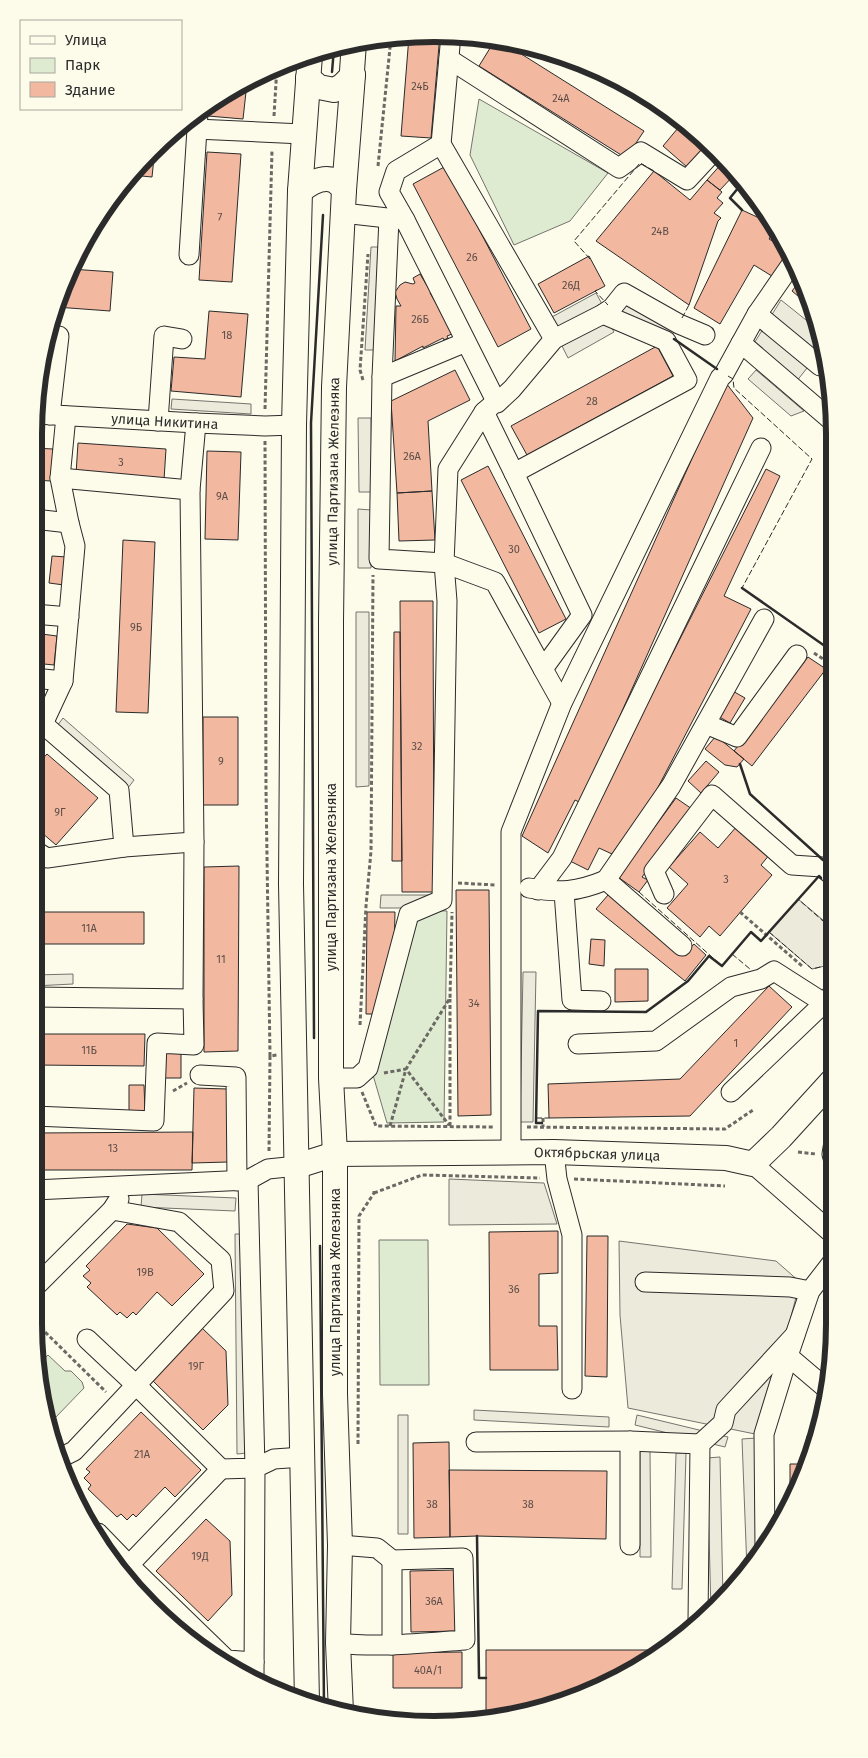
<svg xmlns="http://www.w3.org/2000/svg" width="868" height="1758" viewBox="0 0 868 1758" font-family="'Fira Sans',sans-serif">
<rect width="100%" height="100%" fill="#fdfbea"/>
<path fill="#deebd1" stroke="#74746e" d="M479,99l129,74 -38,48 -56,24 -44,-90z
M420,910l27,1 -3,211 -57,1 -14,-48z
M379,1240h49l1,145h-49z
M48,1355l17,16h6l11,11 2,6 -29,30 -6,-1 -9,-54z"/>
<path fill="#eceadb" stroke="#74746e" d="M371,247h13l-6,103h-13z
M596,293l6,11 -46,26 -6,-12z
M625,299l52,27 -6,11 -52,-27z
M781,300l35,28 6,21 -26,33 -43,-37z
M608,321l6,11 -46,26 -6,-12z
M756,370l48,41 -13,5 -43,-37z
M172,399l79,5v10l-80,-5z
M358,418h13l1,74h-13z
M358,509l13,1v58h-13z
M356,612h13v174l-13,1z
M63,718l71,62 -6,8 -71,-62z
M381,895h53l-1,13h-53z
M798,899l25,21 10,-10v54l-21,5 -43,-37z
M523,972h13l-3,150h-13z
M73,974v10l-39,2v-11z
M449,1179l95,4 13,41 -108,1z
M142,1194l94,4 -1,13 -94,-4z
M235,1234h10l2,219 -10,1z
M619,1241l157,20 24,21 -13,50 -32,102 -127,-26 -8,-93z
M474,1410l135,7v10l-135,-7z
M398,1415h10v119h-10z
M637,1415l91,22 -3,10 -90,-22z
M756,1438l4,117 -13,15 -5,-131z
M640,1451h10l1,106h-11z
M676,1453h10l-4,136h-10z
M720,1457l3,142 -12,12 -4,-153z"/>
<path fill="#f2b8a0" stroke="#2b2b2b" d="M434,34h6l-9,104 -30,-2 8,-100z
M495,40h4l145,91 -18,27 -147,-92z
M247,83l-4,36 -35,-3 1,-13z
M683,122l23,23 -19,22 -24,-21z
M155,148l-3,29 -21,-2 20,-24z
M207,152l34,2 -9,128 -33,-2z
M723,162l12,12 -15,16 -13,-10z
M446,166l85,163 -33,18 -85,-163z
M654,171l36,29 17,-20 15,12 -5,6 6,5 -9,10 7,5 -3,3 -29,84 -93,-64z
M742,210l28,13 5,7 -6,9 16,9 4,7 -14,23 -21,-13 -34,59 -26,-16z
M589,256l16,30 -51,27 -16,-29z
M71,269l42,3 -3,39 -54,-4 8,-26z
M420,274l9,15 2,-1 2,4 -3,1 6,10 2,-1 3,4 -3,1 14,27 -5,2 1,2 -4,2 -1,-2 -20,10v-2l-28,15 1,-55h5l-4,-7 -2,-7 5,-7 5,-3 8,2 2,-1 -2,-5z
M802,278l2,3 7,26 -19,-16z
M209,311l39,3 -7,83 -70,-6 3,-34 31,2z
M657,346l16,30 -146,79 -16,-29z
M455,370l15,30 -42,21 4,70 -35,2 -6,-92z
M726,383l27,35 -172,385 -6,-3 -27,53 -26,-17z
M78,443l88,6 -2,31 -88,-6z
M34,448l19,1 -2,32 -17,-1z
M207,451l34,1 -3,88 -33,-1z
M488,466l78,153 -27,14 -78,-153z
M766,469l14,7 -56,120 27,13 -97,186 -42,59 -13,-6 -11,22 -20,-10z
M432,491l3,49 -36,1 -2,-48z
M123,540l32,2 -7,171 -32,-1z
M52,556l15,1 -3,28 -15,-2z
M400,601h33l1,291h-32z
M394,632h6l2,229h-10z
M34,633l23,3 -3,29 -20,-2z
M808,657l18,12 -74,97 -18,-15z
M731,690l14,8 -15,25 -14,-8z
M203,717h35v88h-35z
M716,736l28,23 -7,8 -12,-2 -20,-16z
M47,754l51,44 -42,47 -22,-19v-58z
M706,761l13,11 -18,21 -13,-12z
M676,798l16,11 -50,68 6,3 -9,12 -21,-15z
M737,826l33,28 -9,11 11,10 -52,61 -11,-10 -9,11 -33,-29 21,-24 -19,-17 31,-35 18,16z
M239,866l-1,185 -34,1v-185z
M456,890h33l2,225 -33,1z
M608,895l75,61 11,-12 12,11 -21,26 -89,-72z
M34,912h110v32h-110z
M367,912h28l-1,41 -16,61h-12z
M591,939l14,1 -1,26 -15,-2z
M615,969h33v32l-33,1z
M769,986l23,21 -102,109 -141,2 -1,-34 132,-5z
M34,1034h111l-1,32 -110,-1z
M165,1052h16v26h-16z
M129,1085h15l1,26h-16z
M194,1088l34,1v73l-36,1z
M193,1132l-1,38h-158v-37z
M127,1224l30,4 47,46 -32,32 -15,-14 -21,23 -3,-3 -6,6 -7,-6 -3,3 -30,-28 4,-4 -8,-7 7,-6 -4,-4z
M558,1231v42l-19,1v52h18l1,44h-68l-1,-138z
M587,1236h21l-1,141 -22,-1z
M202,1328l24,23 2,54 -25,25 -51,-50z
M141,1412l60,58 -26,27 -10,-10 -29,30 -3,-3 -6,6 -6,-6 -4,3 -29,-28 3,-4 -7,-7 6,-6 -4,-3z
M819,1425l-15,52 -14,26v-39h16l1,-28z
M449,1442l1,95 -36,1 -1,-95z
M449,1470l158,1 -1,68 -129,-3 -27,1z
M206,1519l24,22 2,54 -24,26 -52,-50z
M455,1570l3,61 -47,1 -1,-61z
M486,1650h164v5l-39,28 -111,34h-14z
M462,1652v36h-69v-35z"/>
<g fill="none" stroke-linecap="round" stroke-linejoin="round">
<defs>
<g id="minor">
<path d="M449,59l170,109 22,-16 46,28 26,-28"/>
<path d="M196,129l107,5"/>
<path d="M441,144l10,-109"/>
<path d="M343,213l62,7 92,183 15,-14 42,-50 49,-25 9,-6 12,-15 55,31 26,11"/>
<path d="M405,220l-16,-28 7,-21 45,-27 113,195"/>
<path d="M189,255l9,-142"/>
<path d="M757,314l63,52"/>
<path d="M48,335l11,1 -9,79"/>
<path d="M741,343l16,-29 36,-52"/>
<path d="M382,377l84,-35"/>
<path d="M491,406l-7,6 30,61"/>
<path d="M484,412l-36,57 -4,94 51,19 48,87 39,-54 -68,-142 173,-93 -21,-39 -63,-27"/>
<path id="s1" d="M36,414l160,9 69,3 29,-1"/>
<path d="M158,421l6,-85 18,3"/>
<path d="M60,478l130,12"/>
<path d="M34,519l35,4"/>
<path d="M34,614l35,3"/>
<path d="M543,669l19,34"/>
<path d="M34,678l29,3"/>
<path d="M706,724l31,13 60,-82"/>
<path d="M34,732l9,-8 20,-43 12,-135 -6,-23 -9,-45 6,-62"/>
<path d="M124,847l70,-5"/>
<path d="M34,850l13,8 77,-11 -5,-57 -76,-66"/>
<path d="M606,880l65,-94 93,-167"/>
<path d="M529,888c31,5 48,4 77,-8l76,66"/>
<path d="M538,890l24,-32 199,-410"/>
<path d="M564,892l8,108 29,1"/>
<path d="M664,894l-10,-23 58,-76 80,70 30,2 11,9"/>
<path d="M34,997l159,2 1,-157 -4,-352 6,-67"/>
<path d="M578,1044l78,-3 75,-54 30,-8 13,-8 50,32 9,-10"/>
<path d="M200,1075l36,2 1,104"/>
<path d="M331,1078h26l11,-10 41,-154 33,-14 5,-299 -3,-38 -65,-4 3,-182 7,-159"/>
<path d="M731,1092l93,-89"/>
<path d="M34,1116l120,5 3,-78 37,2 -1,-46"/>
<path d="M834,1142l-2,12 2,7"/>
<path d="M554,1152l3,27 15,56v154"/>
<path d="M511,1153v-321l51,-129 158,-325 4,-4 17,-31 90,77"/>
<path d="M753,1164l81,71"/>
<path d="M34,1190l214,-10 20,-11 29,-3"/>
<path d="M645,1282l145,5 20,4"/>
<path d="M34,1288l78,-78 7,-11"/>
<path d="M87,1339l49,46 88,-94 -3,-31 -42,-38 -67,-12"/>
<path d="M788,1356l40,34"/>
<path d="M476,1442l154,-1 70,3"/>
<path d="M58,1459l16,-8 62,-66 85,84 34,-1 -7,-288"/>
<path d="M98,1533l31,32 92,-96"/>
<path d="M630,1545v-104"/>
<path d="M765,1548l-1,-114 24,-78 22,-65 24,-31"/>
<path d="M122,1572l7,-7 98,95 27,2"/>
<path d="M698,1621l2,-177 23,-21 3,-13 69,-75"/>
<path d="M338,1643c42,5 85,0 127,-3l-2,-82 -71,2 -15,-12 -37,-3"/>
<path d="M392,1645v-85"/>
<path d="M254,1680l1,-212 19,-9 29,-2"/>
</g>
<g id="major">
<path d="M308,78l11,9 15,3 8,-4 11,-11"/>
<path d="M300,191c9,-7 23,-16 35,-10 3,2 7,6 9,9"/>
<path id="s2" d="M297,1166l38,-12 219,-2 172,6 27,6 28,-27 52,-57"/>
<path d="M307,1702l-16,-818 3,-459 6,-234 10,-136"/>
<path id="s3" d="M341,1712l-3,-69 2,-98 -5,-151v-240l-4,-76v-457l3,-234 10,-197 9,-115 -1,-4 2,-29"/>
</g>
</defs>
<use href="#minor" stroke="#2b2b2b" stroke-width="21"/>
<use href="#major" stroke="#2b2b2b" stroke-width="26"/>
<path stroke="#6a6964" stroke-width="3" stroke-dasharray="4 2.5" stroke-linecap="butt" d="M274,116l3,-50
M378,166l13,-128
M363,380l-3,-10 8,-116
M265,409l7,-259
M265,441l1,349 4,266
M814,653l18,12
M458,883l37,2
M740,912l62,54
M360,1025l6,-119 5,-55 2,-276
M384,1073l22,-4 43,56
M173,1091l14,-8
M362,1092l14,34 119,1
M543,1118v9
M390,1126l16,-57 44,-71 2,-86
M450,1126v-127
M527,1127l198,2 28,-19
M269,1151l1,-95 7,-1
M798,1152l18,2
M574,1179l151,7
M374,1193l48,-18 118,3
M36,1339l8,-8 62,61
M51,1428l10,10
M358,1444l1,-228 15,-23v-3"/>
<use href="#minor" stroke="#fdfbea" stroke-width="19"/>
<use href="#major" stroke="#fdfbea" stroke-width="24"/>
<path stroke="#2b2b2b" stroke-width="1" stroke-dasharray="6 2.5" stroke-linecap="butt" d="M590,259l-16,-18 66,-78 14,8
M597,290l-2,1 13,14
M682,318l7,-13
M728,376l5,3 1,9 78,71 -70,129
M826,669l6,5
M639,892l83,74 29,-34 10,9 37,-42 25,22 10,-11
M769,932l43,37 21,-5
M732,954l18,15
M536,1118h13"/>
<path stroke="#2b2b2b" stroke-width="2.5" d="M332,72l2,-24
M742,210l-12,-12 13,-16
M674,339l43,30
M742,588l90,63
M740,764l10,30 73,66
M314,1038l-3,-615 12,-208
M542,1123h-6l2,-112 108,1 42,-31 21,-25 13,10 29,-34 10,9 58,-65 2,2
M320,1246l4,461
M477,1536l2,142h7"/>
</g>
<g text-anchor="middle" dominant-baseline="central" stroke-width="4" stroke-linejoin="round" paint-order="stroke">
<g font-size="11" fill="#5d4e48">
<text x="420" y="86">24Б</text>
<text x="561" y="98">24А</text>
<text x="220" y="217">7</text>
<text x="660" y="231">24В</text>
<text x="472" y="257">26</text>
<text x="571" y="285">26Д</text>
<text x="420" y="319">26Б</text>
<text x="227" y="335">18</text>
<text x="592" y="401">28</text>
<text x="412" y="456">26А</text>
<text x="121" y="462">3</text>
<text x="222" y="496">9А</text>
<text x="514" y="549">30</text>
<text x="136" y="627">9Б</text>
<text x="417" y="746">32</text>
<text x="221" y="761">9</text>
<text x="60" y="812">9Г</text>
<text x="726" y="879">3</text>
<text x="89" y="928">11А</text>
<text x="221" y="959">11</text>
<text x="474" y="1003">34</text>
<text x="736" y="1043">1</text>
<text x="89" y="1050">11Б</text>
<text x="113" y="1148">13</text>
<text x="145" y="1272">19В</text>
<text x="514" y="1289">36</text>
<text x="196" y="1366">19Г</text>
<text x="142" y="1454">21А</text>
<text x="432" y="1504">38</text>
<text x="528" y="1504">38</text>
<text x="200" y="1556">19Д</text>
<text x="434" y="1601">36А</text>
<text x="428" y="1670">40А/1</text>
</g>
<g font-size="14" fill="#2b2b2b" stroke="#fdfbea">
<text stroke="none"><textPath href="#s1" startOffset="129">улица Никитина</textPath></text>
<text stroke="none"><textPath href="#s3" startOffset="1241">улица Партизана Железняка</textPath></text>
<text transform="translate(331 877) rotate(-90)">улица Партизана Железняка</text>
<text stroke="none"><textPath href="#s2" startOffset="302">Октябрьская улица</textPath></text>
<text transform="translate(335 1282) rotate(-90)">улица Партизана Железняка</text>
</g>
</g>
<path d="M0 0H868V1758H0ZM434 42H434A392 392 0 0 1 826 434V1324A392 392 0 0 1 434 1716H434A392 392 0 0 1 42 1324V434A392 392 0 0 1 434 42Z" fill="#fdfbea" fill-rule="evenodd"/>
<path fill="none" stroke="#2b2b2b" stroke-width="6" d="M434 42H434A392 392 0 0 1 826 434V1324A392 392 0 0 1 434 1716H434A392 392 0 0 1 42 1324V434A392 392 0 0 1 434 42Z"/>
<rect x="20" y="20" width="162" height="90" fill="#fdfbea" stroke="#a9a89e"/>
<rect x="30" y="36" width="25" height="8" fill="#fdfbea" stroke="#a9a89e"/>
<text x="65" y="45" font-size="15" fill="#2b2b2b">Улица</text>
<rect x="30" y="58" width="25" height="15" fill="#deebd1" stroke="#a9a89e"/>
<text x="65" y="70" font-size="15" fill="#2b2b2b">Парк</text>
<rect x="30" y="82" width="25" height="15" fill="#f2b8a0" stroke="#a9a89e"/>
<text x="65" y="95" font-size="15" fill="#2b2b2b">Здание</text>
</svg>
